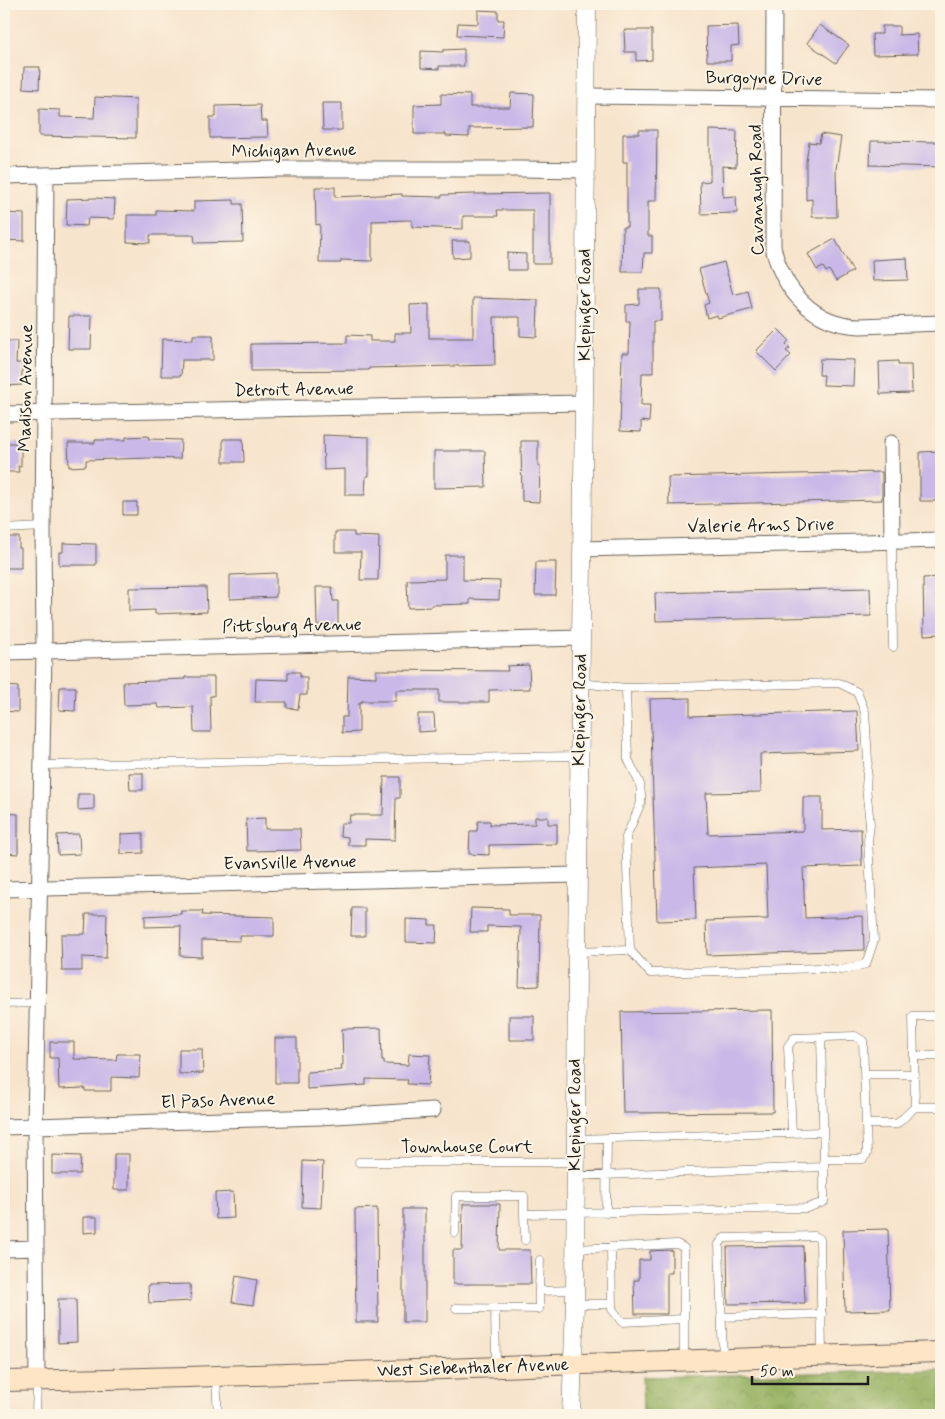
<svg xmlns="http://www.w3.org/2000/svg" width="945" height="1419" viewBox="0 0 945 1419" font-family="Mynerve,sans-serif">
<defs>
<pattern id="forest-crowns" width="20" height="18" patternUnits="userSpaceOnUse" patternTransform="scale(1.25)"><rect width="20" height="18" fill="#98b263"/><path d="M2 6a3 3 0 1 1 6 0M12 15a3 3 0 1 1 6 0" fill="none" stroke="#829855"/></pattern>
</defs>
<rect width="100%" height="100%" fill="#fcf5e5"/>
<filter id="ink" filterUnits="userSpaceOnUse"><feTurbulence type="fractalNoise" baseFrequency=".02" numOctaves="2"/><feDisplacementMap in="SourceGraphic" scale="10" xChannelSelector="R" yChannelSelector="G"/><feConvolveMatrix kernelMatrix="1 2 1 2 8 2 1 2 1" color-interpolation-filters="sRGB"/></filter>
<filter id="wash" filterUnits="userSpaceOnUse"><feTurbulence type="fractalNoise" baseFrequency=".0096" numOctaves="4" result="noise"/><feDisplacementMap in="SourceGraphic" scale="20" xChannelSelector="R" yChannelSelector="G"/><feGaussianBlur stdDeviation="1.12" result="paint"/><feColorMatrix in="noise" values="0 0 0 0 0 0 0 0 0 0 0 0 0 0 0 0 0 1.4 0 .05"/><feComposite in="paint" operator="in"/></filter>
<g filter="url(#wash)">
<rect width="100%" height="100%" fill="#f7e4cc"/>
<path fill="url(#forest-crowns)" stroke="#5a6740" d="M941,1370v45h-298l-1,-38z"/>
<g id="blocks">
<path fill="#c9b8e8" d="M478,10l20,1v9h6l-1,17 -46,-2 1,-12 20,1z
M738,25l1,20 -8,1v15h-24l-1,-35z
M820,25l29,20 -13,18 -29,-20z
M882,26h17v9l18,-1 1,20 -45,1 -1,-21h10z
M624,30h28v30l-16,1v-9h-11z
M464,49v17h-25v3l-18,-1v-17l22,1v-2z
M24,67h16l-1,22 -16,-1z
M511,93l23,1 -1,33 -64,1v9l-23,-1v-2h-32v-29l27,-1v-10l29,1v12h40z
M95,97l41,2v39l-97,-2v-27l21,1v7l34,1z
M322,103h20v27h-19z
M260,105l1,16h6l1,16 -58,1v-21h6v-11z
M639,130h18l-1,71h-8v35h4v17h-8l-1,19h-21l1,-45h4v-65h-4v-28h16z
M710,130l27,1 -1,36 -14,-1 1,31 13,-1 1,17 -36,1 -1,-32 10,-1z
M821,134l20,3 -5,32 1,48h-25v-18l-6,1v-39l3,-19 10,1z
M871,141l70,1v25l-71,-2z
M315,187h20v10l67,-3v2l40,1v-2l32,-1 76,-1v71h-17v-54h-36l1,6h-35v13l-51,-2v-7l-40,1v40l-31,-1v3h-22l1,-39 -4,1z
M95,198l20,1 -1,20 -26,-1 -1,8 -21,-1 1,-26z
M234,200v4h8l1,38 -48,1 -1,-8h-44v8l-23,-1v-27h29v-5l38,1v-10z
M4,213l20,1v27l-20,-1z
M835,239l18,32 -17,10 -7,-11 -3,2 -3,-5 -6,3 -9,-16z
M452,241h18v16l-17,1z
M507,253l19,1v16h-19z
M907,258l1,22 -35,1 -1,-21z
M724,262l9,33 15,-4 4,18 -34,9 -1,-3 -10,3 -3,-13 5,-2 -10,-34z
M639,289h22v32h-8v52h-11l-1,32h9l-1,17 -8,-1v11l-21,-1 2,-78h7l1,-32h-4v-16l13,-1z
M473,298l65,2 -1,37 -17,-1v-19h-26l1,48 -126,3v2l-118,1v-27l96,-1v-8l23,1v5h25v-8h16l-1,-28 19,-1v34h44z
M69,316h23l-1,33h-23z
M778,329l11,11 -3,4 4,4 -4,3 5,4 -15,16 -20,-20z
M193,335h20v25h-31l-1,16h-20l1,-37 31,1z
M4,341h13l-1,22h6v22l-18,1z
M820,359l34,1 -1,26 -30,-1 1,-10h-5z
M898,361v4h13l1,28 -32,1 -1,-32z
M323,435l46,2v39h-3l-1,19h-20v-26l-21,1z
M148,436l1,3 32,1 -1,19 -31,-1 -63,2v6l-17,1 -1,-24h27v-3h31v-3z
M223,439h20l1,23h-21z
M521,441h17v25h2l-1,36 -17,-1z
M4,443h17v23h-3l1,6h-13v-6h-2z
M434,451h51l1,36 -52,1z
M941,451v50h-21v-49z
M882,472v28l-213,5 -1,-28z
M123,502h14v13h-14z
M335,532h19v4l25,1 -1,43h-18l1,-28h-26z
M4,537h15v11h2v20h-17z
M63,543l33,1v21h-37v-13h4z
M445,555h18v25l37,1 -1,19 -29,-1v5l-39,1v2l-23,1 -1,-28 38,-1z
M536,562h20l-1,33h-20z
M276,573v24l-46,2v-24z
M941,577v57l-17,1 -1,-57z
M206,587l1,25 -52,2v-4l-26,1v-23z
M316,587h16l1,14h5v24h-21z
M870,588l1,28 -215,5 -1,-28z
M529,665l1,24 -41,1v12h-50v-12h-43v11h-35v2h-2v29l-17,1v-16h5l1,-41 28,1v-7l132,1 -1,-5z
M288,672h12v5h7v18h-7l-2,14 -11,-1v-6h-32l1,-23 32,1z
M185,677h29v19h-4l1,36h-17l-1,-25 -34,1 -1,-4 -34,1 -1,-23 35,-1v-1l27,-1z
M4,686l14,1v25l-14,-1z
M60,687h16l-1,24 -16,-1z
M690,698v18l167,-5 2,40 -99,3 1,38 -55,1 2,41 95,-3v-34h19v33l39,-1 1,37 -59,2 2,50 58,-2 1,34 -157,5 -1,-34 62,-2 -2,-54 -72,3 2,52 -39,1 -7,-222z
M418,714h16l1,17 -17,1z
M129,773h14v17h-13z
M384,777h16v21h-4l-1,42 -30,-1v6h-17v-8l-8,-1 1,-13h8l1,-8h33z
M78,794h16v15l-16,1z
M4,813l14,1v40l-14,-1z
M535,817h13v7h9v20l-68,1v10l-20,-1 1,-23h7l1,-10h12v4l45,-1z
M265,818v11h35l1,21 -54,1 -1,-32z
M143,833v20l-22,1v-20z
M79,834l1,20 -22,1 -1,-20z
M352,908h13v28h-14z
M471,908l38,1v6h31l-1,71 -20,1 2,-60 -34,-1v6h-17z
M181,911h22l-1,4 72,2v19h-34v5l-38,-1v17l-22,-1 1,-30 -36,1v-11l36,-2z
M86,914h21l-1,44 -24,-1v14h-20l-1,-37h24z
M406,919l23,1v5h8l-1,18 -30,-1z
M772,1010l1,102 -150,1 -2,-101z
M509,1016h25v24h-25z
M381,1028l1,32h2v4l24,1 1,-11 21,1 -2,30 -21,-1 1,-4 -42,-1v6l-59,4v-17l35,-2 -1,-5h2l-1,-36z
M275,1038h22v45h-22z
M50,1042h24v17l42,1 1,-6h23l-1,24 -28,-1v14h-26v-3l-26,1 -1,-31h-8z
M179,1049h23l1,24 -24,1z
M114,1154h15v36h-15z
M52,1155l29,1 -1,18h-28z
M303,1161l20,1 -2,46 -19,-1z
M233,1192l1,26 -18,1 -1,-26z
M463,1204h37l-1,46h31l1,34h-78v-34h9z
M377,1208l1,114h-22l-1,-113z
M403,1209h22v113h-22z
M83,1217h14v15l-14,1z
M888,1229l2,81 -45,1 -2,-81z
M803,1246l2,57 -77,1 -1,-57z
M672,1250v23h-5v41h-32l-1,-34h5v-20h11v-9z
M236,1276l21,4 -4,25 -21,-3z
M190,1284l1,17 -42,2 -1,-18z
M58,1299h18l1,43 -19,1z"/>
</g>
</g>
<g filter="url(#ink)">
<use href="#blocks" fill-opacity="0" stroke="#69625a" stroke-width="1"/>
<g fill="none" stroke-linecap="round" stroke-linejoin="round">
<defs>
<path id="service" d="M4,529l39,-2
M892,541l1,106
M580,683l46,5 213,-5 18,9 8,20 3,48 -2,27 4,37 -2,17 6,99 -8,24 -24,6 -22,-2 -170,5 -20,-23
M42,765l537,-9
M577,952l53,-2 -4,-113 15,-34v-8l-1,-11 -12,-25 -2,-71
M4,1004l33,-1
M821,1037l3,122
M915,1056h26
M864,1074h51
M915,1107l-2,-91h28
M866,1124h31l18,-17h26
M575,1139l248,-7
M359,1162h216
M575,1176l249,-9
M606,1213l1,-75
M524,1214l1,26
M455,1233l1,-37h68v18l283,-6 17,-6v-43h39l4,-5 -4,-113 -8,-5 -61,2 -6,8 4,87
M611,1247l1,62 10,13 62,-3
M575,1249l102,-5 7,4v112
M540,1260l-1,31 36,-1
M575,1304h37
M456,1308l83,1v-18
M495,1308l1,58
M721,1317l101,-3
M723,1358l-4,-114 5,-6 91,-2 5,3 2,116
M216,1378l2,37
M36,1415l1,-34
M313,1415h19"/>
<path id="minor" d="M774,4l-1,243c10,43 40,78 87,79l81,-3
M586,96l355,4
M4,176l274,-7h243l65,1
M4,414l580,-11
M891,443l1,98
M582,549l359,-9
M4,652l577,-14
M4,889l573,-14
M4,1127l316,-10 113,-7
M4,1249l32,-1
M37,1381l-2,-255 9,-475 -1,-124 3,-351"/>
<path id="tertiary" d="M571,1415l4,-111 2,-352 7,-549 3,-399"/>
<path id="secondary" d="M4,1381c312,-5 625,-20 937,-29"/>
</defs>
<use href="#service" stroke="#69625a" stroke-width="9"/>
<use href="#minor" stroke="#69625a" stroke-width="17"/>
<use href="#tertiary" stroke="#69625a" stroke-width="19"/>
<use href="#secondary" stroke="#69625a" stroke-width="22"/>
<use href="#service" stroke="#fff" stroke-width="8"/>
<use href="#minor" stroke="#fff" stroke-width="15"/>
<use href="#tertiary" stroke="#fff" stroke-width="18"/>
<use href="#secondary" stroke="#fee5c5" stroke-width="20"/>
</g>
</g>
<g text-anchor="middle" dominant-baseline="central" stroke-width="4" stroke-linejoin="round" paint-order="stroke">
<g font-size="18" fill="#1c1c1c" stroke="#fcf5e5">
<text transform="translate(764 79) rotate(1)">Burgoyne Drive</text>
<text transform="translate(294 151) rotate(-1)">Michigan Avenue</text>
<text transform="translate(757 190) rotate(-91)">Cavanaugh Road</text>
<text transform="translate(585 305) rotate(-90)">Klepinger Road</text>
<text transform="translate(26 388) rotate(-89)">Madison Avenue</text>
<text transform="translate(294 390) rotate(-1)">Detroit Avenue</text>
<text transform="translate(761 526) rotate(-1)">Valerie Arms Drive</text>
<text transform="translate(292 626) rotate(-1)">Pittsburg Avenue</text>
<text transform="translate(580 710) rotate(-89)">Klepinger Road</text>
<text transform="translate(290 863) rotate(-1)">Evansville Avenue</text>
<text transform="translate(218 1101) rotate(-2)">El Paso Avenue</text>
<text transform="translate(575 1115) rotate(-90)">Klepinger Road</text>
<text x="467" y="1147">Townhouse Court</text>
<text transform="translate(473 1368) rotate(-2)">West Siebenthaler Avenue</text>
</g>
</g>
<rect width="945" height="1419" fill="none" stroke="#fcf5e5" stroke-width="20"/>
<path d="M752 1376v8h116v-8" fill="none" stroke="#1c1c1c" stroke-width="2.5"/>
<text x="760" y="1376" font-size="15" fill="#1c1c1c" stroke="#fcf5e5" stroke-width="4" paint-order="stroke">50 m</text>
</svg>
